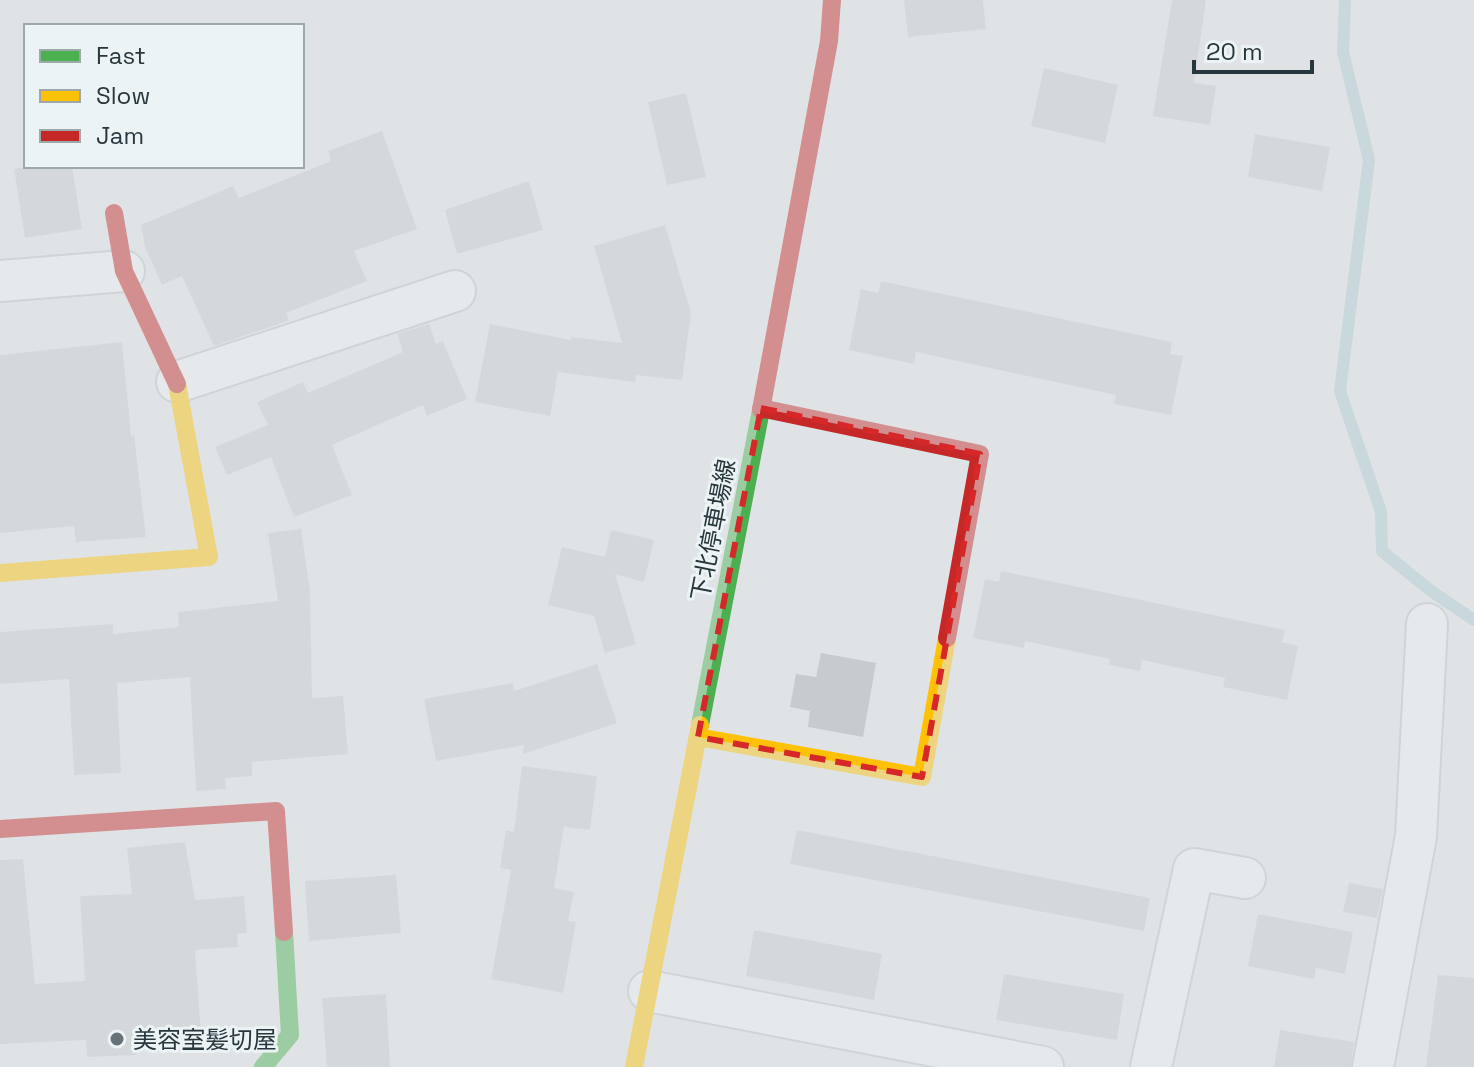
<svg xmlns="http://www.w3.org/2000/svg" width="1474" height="1067" viewBox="0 0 1474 1067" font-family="'Space Grotesk','Noto Sans JP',sans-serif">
<rect width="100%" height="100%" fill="#dfe3e5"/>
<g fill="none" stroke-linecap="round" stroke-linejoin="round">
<path stroke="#adcad0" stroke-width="12" d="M1345,0l-2,52 26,108 -29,231 41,121 1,39 49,40 43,29"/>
</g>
<path fill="#c7cbcd" d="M904,0h79l3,29 -78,8z
M1172,0h34l-12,83 22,3 -6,39 -57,-9z
M1044,68l74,17 -13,58 -74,-17z
M686,93l20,84 -39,8 -19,-83z
M382,131l35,98 -63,22 13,30 -81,32 3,7 -10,4 -65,22 -32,-70 -20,9 -17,-38 -4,-22 92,-39 6,12 92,-37 -3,-10z
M1255,134l75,13 -8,44 -74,-14z
M32,166h40l10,63 -57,9 -11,-69z
M529,181l14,49 -86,24 -12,-44z
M665,225l26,88 -9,67 -46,-5 -1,7 -77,-10 -8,44 -75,-14 15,-78 81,16v-3l51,6 -28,-97z
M881,281l291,61 -2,12 13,2 -12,59 -57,-11 2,-9 -200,-43 -2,12 -65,-14 12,-61 17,4z
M429,324l7,20 7,-3 24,58 -40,17 -4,-11 -91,40 20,50 -58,22 -23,-60 -44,18 -12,-28 53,-22 -11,-23 46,-20 5,11 95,-41 -6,-18z
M122,342l9,94 3,-1 12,102 -70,5 -2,-16 -74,7v-178z
M301,529l9,62 2,107 31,-2 5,58 -96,8v14l-27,2 1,11 -30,2 -6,-114 -73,6 4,90 -47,2 -5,-96 -69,5v-52l113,-8v10l66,-7 -1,-15 100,-11 -10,-68z
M611,530l43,10 -10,42 -29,-8 21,70 -31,9 -11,-37 -46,-11 14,-58 43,10z
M1001,571l284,59 -3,12 16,4 -11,54 -64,-13 2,-9 -83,-18 -2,11 -31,-6 1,-6 -85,-18 -1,7 -51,-10 12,-59 14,3z
M821,653l55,10 -13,74 -55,-10 2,-16 -20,-4 6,-33 20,3z
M597,664l20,59 -94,31 1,-9 -88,16 -12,-62 89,-16 1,8z
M522,766l75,10 -7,54 -26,-3 -10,61 20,4 -6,29 8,1 -13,71 -72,-14 20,-109 -11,-2 6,-38 8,2z
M797,830l353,68 -6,33 -354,-67z
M185,842l10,58 49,-4 3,37 -10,1 1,13 -43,3 6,84 -65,6v15l-49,2 -1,-17 -86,4v-184l23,-1 12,125 50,-3 -5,-85 52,-2 -5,-46z
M396,875l5,58 -92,8 -4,-60z
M1349,883l34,6 -6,29 -34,-6z
M1258,914l95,18 -8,42 -29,-6 -2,11 -66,-13z
M754,930l128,24 -8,46 -128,-24z
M1004,974l120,20 -7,46 -121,-20z
M1438,975l36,3v89h-48z
M386,994l4,73h-63l-5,-69z
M1280,1030l74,12 -3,25h-77z"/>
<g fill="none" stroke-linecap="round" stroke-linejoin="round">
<defs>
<path id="street" d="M0,281l124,-10
M177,382l278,-91
M649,991l394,76
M1151,1067l43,-198 51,9
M1373,1067l43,-231 11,-212"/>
</defs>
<use href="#street" stroke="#bdc1c3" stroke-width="44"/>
<use href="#street" stroke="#eef0f1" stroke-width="40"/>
<path stroke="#4caf50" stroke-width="18" d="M700,725l61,-315
M263,1067l27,-32 -6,-103"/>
<path stroke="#ffc107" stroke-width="18" d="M0,573l209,-16 -32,-173
M698,737l224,40 25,-139
M634,1067l66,-342"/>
<path stroke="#c62828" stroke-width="18" d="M114,213l10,58 53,113
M761,408l219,46 -33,184
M761,410l68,-369 3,-41
M0,829l276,-18 8,121"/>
</g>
<path d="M0 0H1474V1067H0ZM761,408l219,46 -58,323 -224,-40z" fill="#dfe3e5" fill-opacity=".55" fill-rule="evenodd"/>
<path fill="none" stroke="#d62828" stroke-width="6" stroke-dasharray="16 10" stroke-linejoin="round" d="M761,408l219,46 -58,323 -224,-40z"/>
<circle fill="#677378" stroke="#ecf3f4" stroke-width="3" cx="117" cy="1039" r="8"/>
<g text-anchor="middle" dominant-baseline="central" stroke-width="6" stroke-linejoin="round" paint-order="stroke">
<g font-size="24" fill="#26373d" stroke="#ecf3f4">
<text transform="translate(713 530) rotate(-79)">下北停車場線</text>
</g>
<g font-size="24" fill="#26373d" stroke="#ecf3f4" text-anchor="start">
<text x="133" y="1039">美容室髪切屋</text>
</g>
</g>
<rect x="24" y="24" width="280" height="144" fill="#ecf3f4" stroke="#9da8ab" stroke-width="2"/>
<rect x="40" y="50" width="40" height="12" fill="#4caf50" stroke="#9da8ab" stroke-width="2"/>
<text x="96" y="64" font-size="24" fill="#26373d">Fast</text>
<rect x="40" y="90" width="40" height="12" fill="#ffc107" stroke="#9da8ab" stroke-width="2"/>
<text x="96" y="104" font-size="24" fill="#26373d">Slow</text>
<rect x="40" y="130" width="40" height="12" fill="#c62828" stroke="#9da8ab" stroke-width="2"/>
<text x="96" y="144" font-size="24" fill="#26373d">Jam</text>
<path d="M1194 60v12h118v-12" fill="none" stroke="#26373d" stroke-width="4"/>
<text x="1206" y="60" font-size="24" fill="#26373d" stroke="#ecf3f4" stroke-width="6" paint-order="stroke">20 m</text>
</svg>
